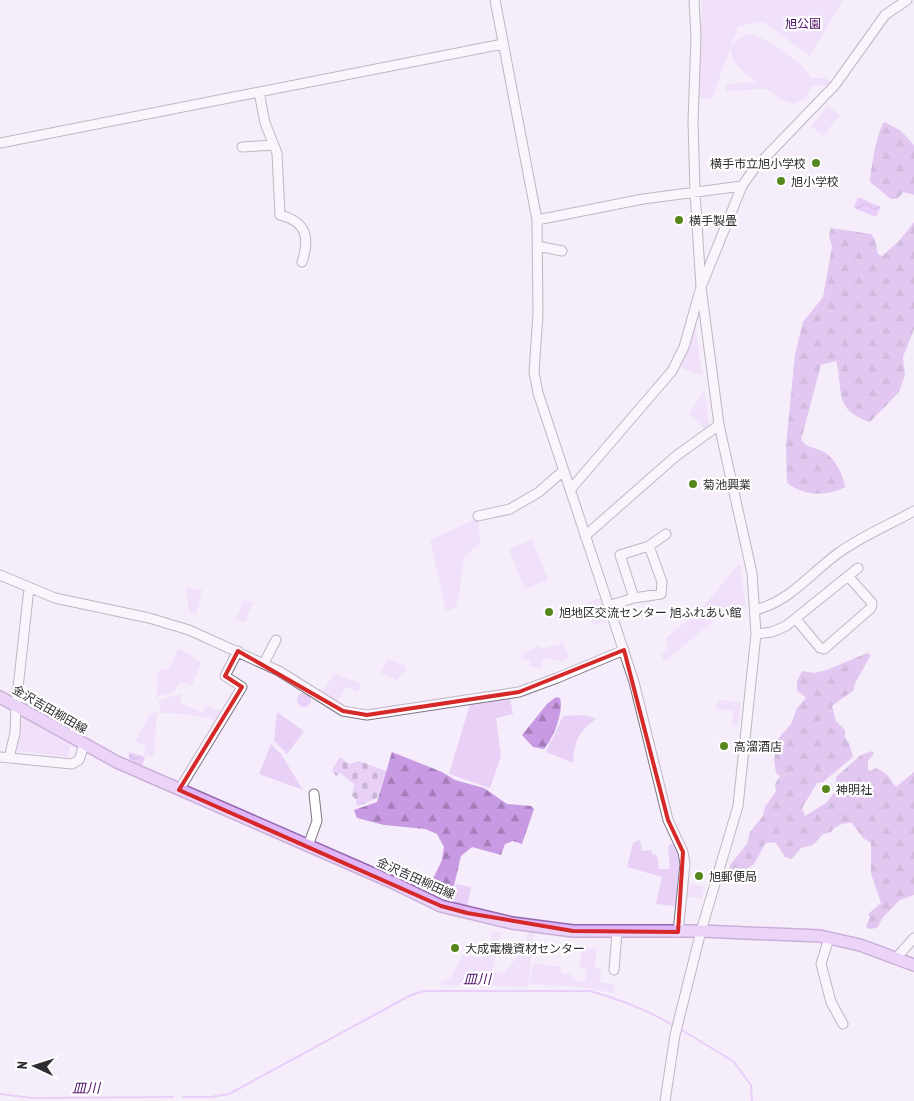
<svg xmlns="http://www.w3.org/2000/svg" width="914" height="1101" viewBox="0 0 914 1101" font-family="'PT Sans Narrow','Noto Sans JP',sans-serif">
<defs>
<pattern id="forest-firs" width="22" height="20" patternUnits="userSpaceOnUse" patternTransform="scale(1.25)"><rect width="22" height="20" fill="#c99ae4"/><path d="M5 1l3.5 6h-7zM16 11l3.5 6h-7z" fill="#a47eb9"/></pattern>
<pattern id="cemetery-stones" width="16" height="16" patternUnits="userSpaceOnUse" patternTransform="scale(1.25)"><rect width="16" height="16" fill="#e8d0f7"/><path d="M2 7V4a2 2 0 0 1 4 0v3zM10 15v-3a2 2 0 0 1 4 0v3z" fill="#c7b3d4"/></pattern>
<pattern id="water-waves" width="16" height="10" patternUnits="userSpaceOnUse" patternTransform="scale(1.25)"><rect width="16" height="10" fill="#d7a8f3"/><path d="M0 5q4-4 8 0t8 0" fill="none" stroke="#af89c5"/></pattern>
</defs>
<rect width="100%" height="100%" fill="#f5edfb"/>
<path fill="#e8d0f7" d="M702,0h141l-33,56 -46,-34 -26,4 -26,73 -13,-1z
M748,34c17,2 56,29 63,44h14l6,3 -2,4 -18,1 -4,11 -12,7 -13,-4 -16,-11 -40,2 -1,-7 31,-2c-16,-14 -43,-32 -8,-48z
M828,105l12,10 -17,21 -12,-10z
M695,322l7,53 -21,-7z
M704,391l5,30v5l-4,3 -16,-15z
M478,518l2,25 -16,14 -7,50 -11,4 -16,-71z
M532,540l16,40 -23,9 -16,-40z
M740,563l6,45 -15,2 -13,7 -51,43h-3l-3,-5 7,-4 -2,-13 35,-29z
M186,587l16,3 -6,24 -7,-2z
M599,598l9,22 -15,5 -8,-21z
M243,601l10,1 -8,21 -9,-4z
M563,643l6,15 -6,3 -20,-3 -2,10 -12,-2 1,-5 -8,-2 1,-5 17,-9 1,4z
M178,648l23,14 -9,23 -12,-3 -7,11 -17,4 3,-28h11z
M387,659l19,7v5l-10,9 -16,-7z
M335,673l26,11 -3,7 -12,-4 -9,15 -16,-9z
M182,693l-2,10 23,10 3,-8 17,7 -6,8 -34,-6 -22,-1 -3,-12z
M297 700a7 7 0 1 1 14 0a7 7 0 1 1-14 0Z
M510,698l3,16 -17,4 5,38 -11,32 -41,-14 21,-70z
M718,700l23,2 -3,25 -6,-1 1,-15 -17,-2z
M157,711l-3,42 -1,4 -9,-2 1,-10 -10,-3 13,-25z
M277,712l27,19 -17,23 -13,-13z
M584,715l12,4c-17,12 -22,23 -23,44l-27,-11 17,-36z
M24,718l46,27 -2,12 -51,-6 3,-26z
M271,744l10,10 22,36 -44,-16z
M640,840l2,11 9,-1 1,4 5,1 2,14h11l-2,-22 5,-5c13,19 5,43 3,64l-20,-2 6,-27 -35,-10 6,-24z
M456,884l15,3 -4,21 -15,-5z
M686,884l19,2 -3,12 -18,-1z
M492,932h9l-9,40 12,1 22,-27 2,-13h6l-6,54 -86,-2 -2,-3 11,-4 13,-26 23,6z
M582,948l15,1 -2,19 6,1 -1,13 15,3 -2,8 -32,-6 -51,-3 3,-21 28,4v6l11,2 1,5 12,2 2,-12 -8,-2z"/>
<path fill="url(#forest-firs)" d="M884,122l16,8 14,15v50l-11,-3 -5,7h-7l-21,-17c1,-14 7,-50 14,-60z
M914,222v107l-11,28 2,18 -6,17 -29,30c-38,-12 -26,-33 -34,-61l-15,4 -20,75c7,8 12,7 21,11 12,5 22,25 23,36 -19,10 -41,9 -58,-4l-1,-38 9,-91 8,-32 20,-25 9,-50 -3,-12 2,-7 40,6 4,6 3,14 4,2 18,-16z
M867,653l4,2 -17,30v5l-22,16 4,15 9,9v8l4,5 4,14 -30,25 -6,1 -15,25 3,8 21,-13 10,-13v-13l25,-22 11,-4 2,2 -6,8v9l3,1 5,-3c14,7 11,7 20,19l18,-15v123l-14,5 -17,17 -6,11 -8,1 -3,-2 4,-10 -2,-3 13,-11 -10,-29v-31l-8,-5 -11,-15c-7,-1 -17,3 -21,9l-8,2 -10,11 -12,3 -9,11 -7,-2 -9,-14 -6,-1 -5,2 -11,20 -16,11 -9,-3 1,-7 17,-21 3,-12 13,-16 2,-9 11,-16 -1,-7 5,-8 -4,-3 -2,-13 3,-20 14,-16 6,-16 9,-10 -9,-8v-9l5,-10 12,2 13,-3z
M556,697l4,1c4,14 -7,41 -16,51l-11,-2 -11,-12 25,-31z
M392,752l50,20 13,8 29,8 23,16 24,2 3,3 -12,35 -9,-3 -8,3 -4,11 -29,-8 -11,9 -9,38 -7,3 -11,-4 -4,-8 12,-25 2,-13 -7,-13 -12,-5 -41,-4 -27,-7 -3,-8 23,-8z"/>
<path fill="url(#cemetery-stones)" d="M340,757l9,7 10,-3 27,10 -9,27 -18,8 -3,-2v-5l-4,-3 2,-12 -14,-11 -4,3 -4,-6z"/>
<path fill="url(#water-waves)" d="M858,197l23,10 -5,10 -22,-9z
M129,752l16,5 -3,9 -13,-7z"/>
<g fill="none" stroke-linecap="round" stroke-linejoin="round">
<path stroke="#d7a8f3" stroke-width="2" d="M680,1029l53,32 18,24 1,16
M0,1094l32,4 141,-1
M183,1097h28l18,-3 182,-99 13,-4h166c29,8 58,19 84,35"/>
<defs>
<path id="minor" d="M495,0l42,220 1,94 -4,58 4,21 96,289 34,138 15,32 2,12 -7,68
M259,92l6,31 12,30 3,62c27,7 30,23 22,47
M0,143l503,-99
M242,147l32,-2
M537,220l106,-21 99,-13
M537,246l25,5
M570,490l102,-119 12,-24 17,-60 41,-101 12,-17 81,-84 50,-70 22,-15
M478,516l32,-7 29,-17 24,-21
M585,536l91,-80 43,-31
M0,575l55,23 94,20 40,12 90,41 64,40 24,4 152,-23 38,-14 67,-28
M634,598l-14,-43 29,-9 17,-12
M608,606l26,-8 27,-4 1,-12 -13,-36
M755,610c34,-8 55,-36 82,-56 23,-17 52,-29 77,-43
M796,619l24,29 4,1 47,-41 1,-5 -24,-27
M756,634l16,-2 14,-6 72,-58
M264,663l12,-23
M0,757l72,7 7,-4 5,-15
M9,758l6,-25 1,-27 13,-118
M179,790l63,-103 -17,-11 13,-25
M308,846l9,-25 -3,-27
M829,938l-8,26 10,38 12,22
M896,958l18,-20
M614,970l3,-38
M665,1101l10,-66 26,-104 37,-125 18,-172 -4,-61 -33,-148 -18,-138 -6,-95 -2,-70 3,-85 -2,-37"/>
<path id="major" d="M0,697l117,65 277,121 47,23 71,17 61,8h128l119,5 40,9 54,20"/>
</defs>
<use href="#minor" stroke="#7c7480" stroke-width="11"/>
<use href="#major" stroke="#9466ae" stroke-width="14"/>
<use href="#minor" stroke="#fff" stroke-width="9"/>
<use href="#major" stroke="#dfb6f7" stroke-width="11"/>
</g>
<path d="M0 0H914V1101H0ZM624,650l44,170 15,32 -5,80 -105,-1 -106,-18 -26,-7 -262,-116 63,-103 -17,-11 13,-25 105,60 24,4 152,-23z" fill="#f5edfb" fill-opacity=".55" fill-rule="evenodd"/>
<path fill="none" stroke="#d62828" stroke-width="4" stroke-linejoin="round" d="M624,650l44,170 15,32 -5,80 -105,-1 -106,-18 -26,-7 -262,-116 63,-103 -17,-11 13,-25 105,60 24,4 152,-23z"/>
<g fill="#55871d" stroke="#fefefe" stroke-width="2">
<circle cx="816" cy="163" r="5"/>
<circle cx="781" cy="181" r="5"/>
<circle cx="679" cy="220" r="5"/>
<circle cx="693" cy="484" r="5"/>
<circle cx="549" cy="612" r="5"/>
<circle cx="724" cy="746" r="5"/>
<circle cx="826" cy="789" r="5"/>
<circle cx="699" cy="876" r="5"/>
<circle cx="455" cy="948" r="5"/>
</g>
<g text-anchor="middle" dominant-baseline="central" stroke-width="4.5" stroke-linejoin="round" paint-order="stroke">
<g font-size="12" fill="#4a0c65" stroke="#fefefe">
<text x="803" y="23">旭公園</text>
</g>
<g font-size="12" fill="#2f2c31" stroke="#fefefe" text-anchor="start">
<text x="806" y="163" text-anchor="end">横手市立旭小学校</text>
<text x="791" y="181">旭小学校</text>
<text x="689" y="220">横手製畳</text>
<text x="703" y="484">菊池興業</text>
<text x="559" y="612">旭地区交流センター 旭ふれあい館</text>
<text x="734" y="746">高溜酒店</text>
<text x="836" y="789">神明社</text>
<text x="709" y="876">旭郵便局</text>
<text x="465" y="948">大成電機資材センター</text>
</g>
<g font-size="12" fill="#2f2c31" stroke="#fefefe">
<text transform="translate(50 709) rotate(30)">金沢吉田柳田線</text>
<text transform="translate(416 878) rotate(24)">金沢吉田柳田線</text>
</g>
<g font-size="14" font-style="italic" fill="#4f136b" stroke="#fefefe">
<text x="477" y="979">皿川</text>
<text x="86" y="1088">皿川</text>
</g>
</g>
<g transform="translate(35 1066) rotate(274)" stroke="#fefefe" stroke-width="4" paint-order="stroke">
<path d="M0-4L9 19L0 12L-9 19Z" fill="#2f2c31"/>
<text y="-8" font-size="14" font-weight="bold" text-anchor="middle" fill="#2f2c31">N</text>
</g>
</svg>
